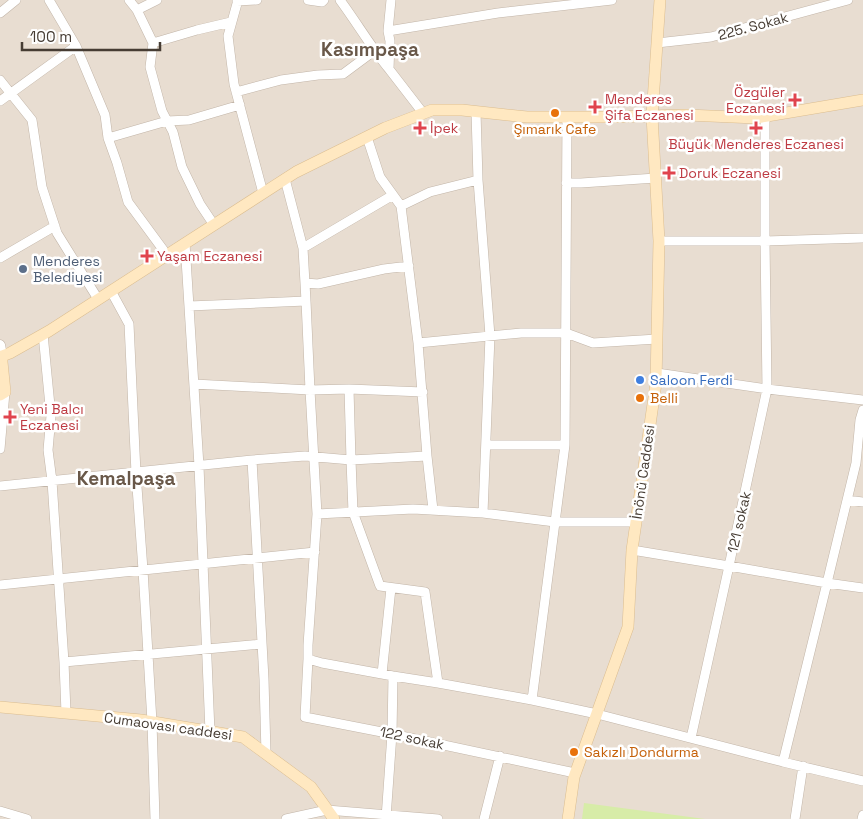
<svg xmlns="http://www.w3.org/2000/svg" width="863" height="819" viewBox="0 0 863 819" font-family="'Space Grotesk',sans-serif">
<rect width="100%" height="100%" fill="#f3ece3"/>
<path fill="#e8ddd1" d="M0,0h863v819h-863z"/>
<path fill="#d7eca8" d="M584,803l121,16h-123z"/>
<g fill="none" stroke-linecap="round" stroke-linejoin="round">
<defs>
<path id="minor" d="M49,0l27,46 29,69 3,23 9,25 11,39 39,53
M129,0l8,10 16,33 -3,24 12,44 11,21 9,35 18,37 14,21
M238,0l-10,36 6,48 29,109
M308,0l14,2 2,-2
M340,0c17,23 31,47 49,69
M391,0l-3,31 2,10 -1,28 34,44
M237,1l20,-1
M137,10l20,-10
M0,13l16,-13
M388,31l110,-18 114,-13
M153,43l44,-13 34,-8
M657,43l54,-6 137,-37
M0,80l32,40 10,67 15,46 41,66
M236,92l45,-12 37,-5 25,-1 31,-23
M0,101l76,-55
M476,112l2,68
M567,117l-2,328 -33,255 65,14 186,48 44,-179 36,5
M367,137l13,40 21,29 17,137
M108,138l59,-17 22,-1 51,-15
M566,183h15l75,-5
M401,206l29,-14 48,-12 12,156 -7,177
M659,241h106l98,-3
M185,243l14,223 11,266
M303,248l90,-53
M0,258l55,-32
M305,283l13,1 66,-15 25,-3
M111,291l18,33 7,149 7,97 9,152 3,97
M306,301l4,89 39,-1 2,71 76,-4 6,54
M189,306l117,-5 -3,-53 -18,-69
M43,334l8,82 -3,34 4,31 12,181
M657,373l110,16 -2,-148v-125
M194,384l116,6 7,124
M349,389l74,3
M863,400l-96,-11 -38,177 98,17 29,-120 4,-43 3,-10
M486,445h79
M0,449l5,-57
M427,456l-9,-113 103,-10h45l27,10 64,-4
M0,486l252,-26
M847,500l16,2
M632,550l97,16 -38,172
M0,585l315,-33
M308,659l-3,58 87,17 183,39
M382,674l9,-86
M532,700l-94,-17 -45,-7 -71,-13 -14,-4v-14l9,-131 96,-5 70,4 72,9h81
M66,713l-2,-51 198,-18
M266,754l-2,-75 -12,-219 53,-4 46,4 2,52 27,74 45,6 13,91
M783,762l80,19
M0,811l27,8
M386,818l6,-84 1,-58
M286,819l41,-9 111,9
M484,819l16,-63
M795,819l8,-53
M862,819l1,-4"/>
<path id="tertiary" d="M0,345l2,11"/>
<path id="secondary" d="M0,357l10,-4 39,-22 247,-159 89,-44 47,-18h30l65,7h81l79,-2 69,3 107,-18
M0,395l5,-3 -3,-30v-6
M0,707l141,13 102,17 68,50 23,32
M568,819l6,-42 54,-150 4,-77 24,-167 3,-142 -7,-125 8,-116"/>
</defs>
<use href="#minor" stroke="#c2b5a8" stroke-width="10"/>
<use href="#tertiary" stroke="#c2b5a8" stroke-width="11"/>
<use href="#secondary" stroke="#dbbd90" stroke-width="12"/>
<use href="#minor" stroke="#fff" stroke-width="9"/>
<use href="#tertiary" stroke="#fff" stroke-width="10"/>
<use href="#secondary" stroke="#ffe8c1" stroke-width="11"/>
</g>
<g fill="#e0444e" stroke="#fff" stroke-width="2">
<path d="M792.5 92.5h5v5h5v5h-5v5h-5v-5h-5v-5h5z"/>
<path d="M592.5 99.5h5v5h5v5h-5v5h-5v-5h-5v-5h5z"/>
<path d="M417.5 120.5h5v5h5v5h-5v5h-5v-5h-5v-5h5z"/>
<path d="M753.5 120.5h5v5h5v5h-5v5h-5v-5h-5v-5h5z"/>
<path d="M666.5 165.5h5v5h5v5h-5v5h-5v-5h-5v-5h5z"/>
<path d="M144.5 248.5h5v5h5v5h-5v5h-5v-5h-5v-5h5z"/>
<path d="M7.5 409.5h5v5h5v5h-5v5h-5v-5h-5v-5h5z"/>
</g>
<g fill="#e8710a" stroke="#fff" stroke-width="2">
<circle cx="555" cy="113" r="5"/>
<circle cx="640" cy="398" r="5"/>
<circle cx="574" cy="752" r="5"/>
</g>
<circle fill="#5c6f8a" stroke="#fff" stroke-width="2" cx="23" cy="269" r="5"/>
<circle fill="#3f7fe0" stroke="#fff" stroke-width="2" cx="640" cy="380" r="5"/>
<g text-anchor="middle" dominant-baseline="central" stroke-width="5" stroke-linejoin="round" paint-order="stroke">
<g font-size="14" fill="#463c33" stroke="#fff">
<text transform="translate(753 26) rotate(-15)">225. Sokak</text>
<text transform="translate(643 472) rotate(-82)">İnönü Caddesi</text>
<text transform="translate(739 522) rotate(-77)">121 sokak</text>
<text transform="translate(168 726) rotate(8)">Cumaovası caddesi</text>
<text transform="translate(412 738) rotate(12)">122 sokak</text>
</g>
<g font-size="14" fill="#be3a42" stroke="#fff" text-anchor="start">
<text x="785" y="92" text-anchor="end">Özgüler<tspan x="785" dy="16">Eczanesi</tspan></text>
<text x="605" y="99">Menderes<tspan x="605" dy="16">Şifa Eczanesi</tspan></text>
<text x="430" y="128">İpek</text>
<text x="756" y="144" text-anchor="middle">Büyük Menderes Eczanesi</text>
<text x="679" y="173">Doruk Eczanesi</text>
<text x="157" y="256">Yaşam Eczanesi</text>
<text x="20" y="409">Yeni Balcı<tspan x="20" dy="16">Eczanesi</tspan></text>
</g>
<g font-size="14" fill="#c56008" stroke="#fff" text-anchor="start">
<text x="555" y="129" text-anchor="middle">Şımarık Cafe</text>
<text x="650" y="398">Belli</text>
<text x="584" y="752">Sakızlı Dondurma</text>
</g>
<g font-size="14" fill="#4e5e75" stroke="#fff" text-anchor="start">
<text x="33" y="261">Menderes<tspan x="33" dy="16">Belediyesi</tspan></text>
</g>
<g font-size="14" fill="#366cbe" stroke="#fff" text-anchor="start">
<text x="650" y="380">Saloon Ferdi</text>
</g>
<g font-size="19" font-weight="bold" fill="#695849" stroke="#fff">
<text x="370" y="49">Kasımpaşa</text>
<text x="126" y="478">Kemalpaşa</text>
</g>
</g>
<path d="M22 42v8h138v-8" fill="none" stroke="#463c33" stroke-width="2.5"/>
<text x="30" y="42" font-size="15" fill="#463c33" stroke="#ffffff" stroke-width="4" paint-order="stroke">100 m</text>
</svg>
